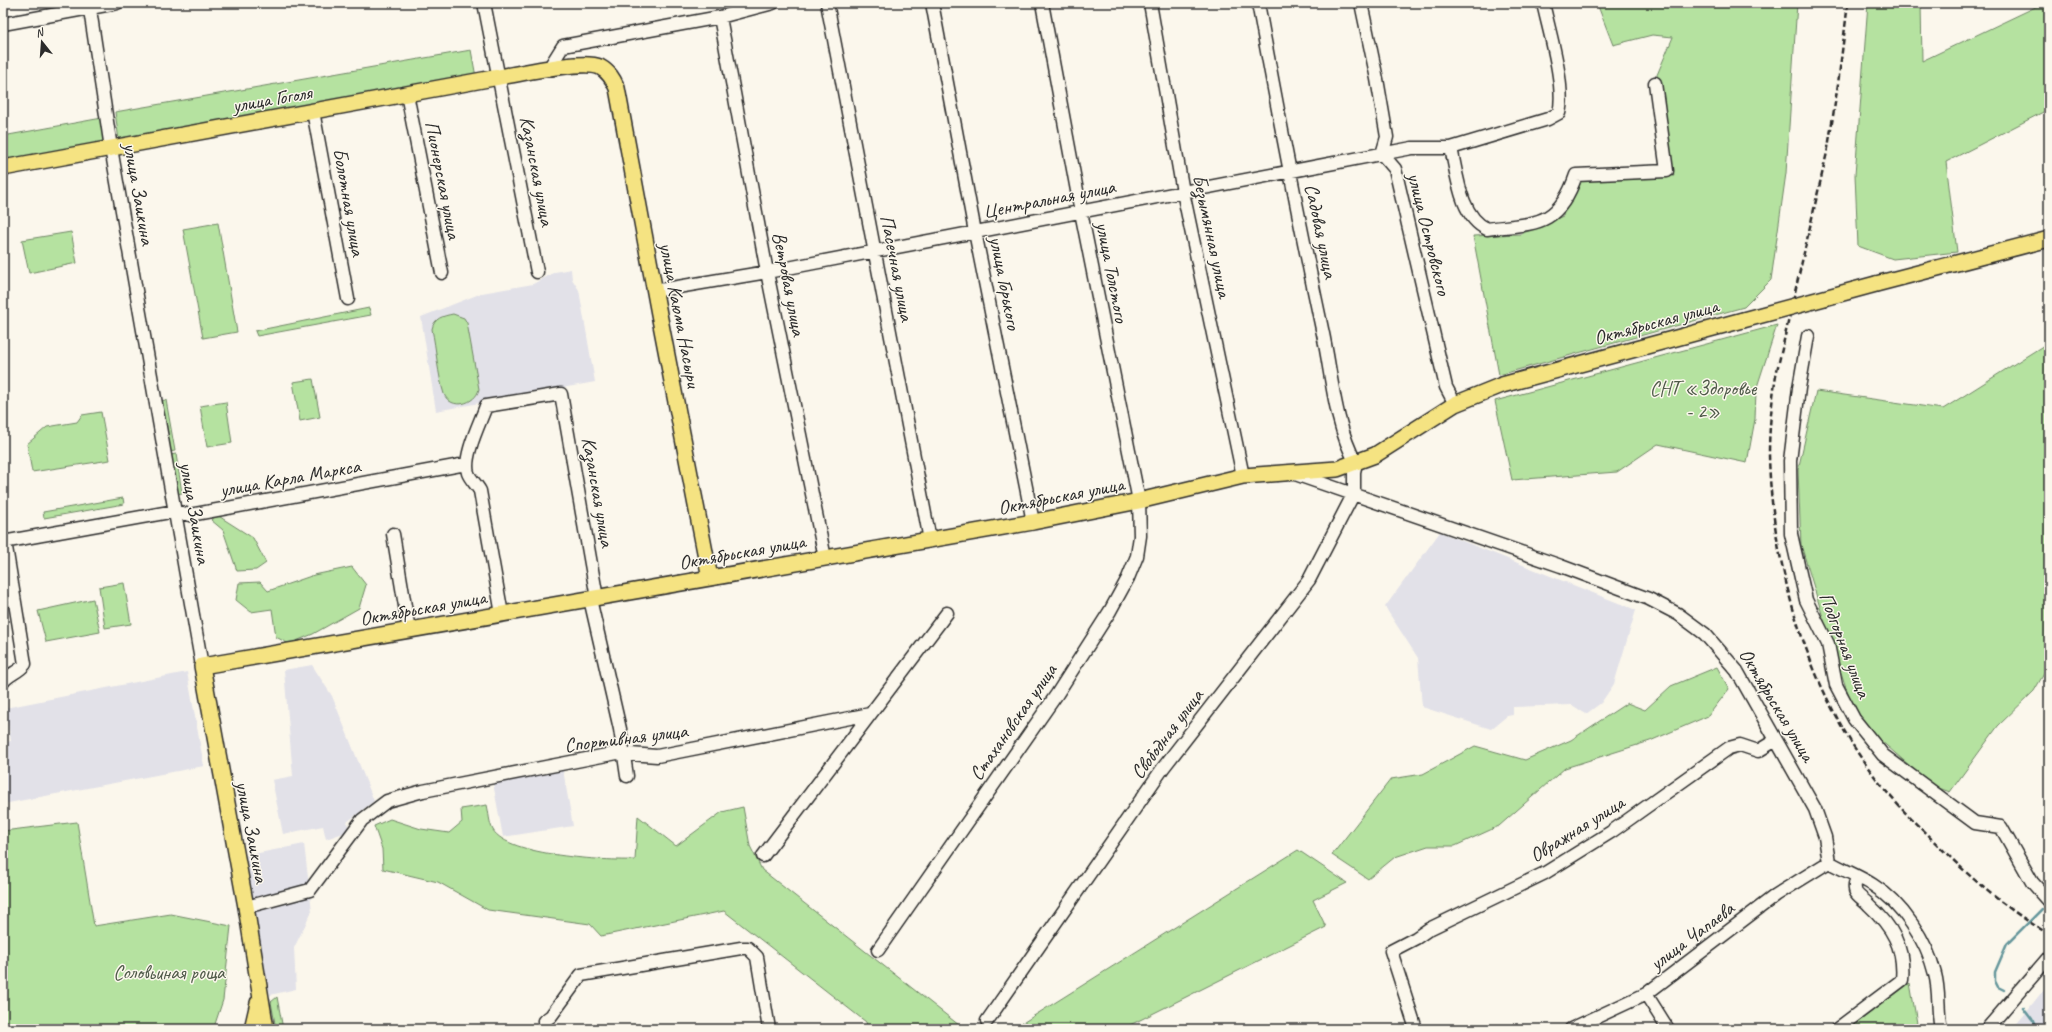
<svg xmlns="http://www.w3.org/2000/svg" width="2052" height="1032" viewBox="0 0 2052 1032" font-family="Caveat,sans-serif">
<rect width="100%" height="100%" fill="#fbf7ec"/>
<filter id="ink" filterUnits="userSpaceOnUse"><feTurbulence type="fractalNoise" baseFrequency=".025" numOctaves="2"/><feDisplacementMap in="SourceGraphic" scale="8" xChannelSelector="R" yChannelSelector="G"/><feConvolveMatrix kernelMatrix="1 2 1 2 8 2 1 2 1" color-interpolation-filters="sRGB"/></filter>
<g filter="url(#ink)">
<path fill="#e2e1e8" d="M571,269l1,10 7,11 16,92 -159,29 -15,-94 61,-24 51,-9 22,-12z
M1440,532l196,78 -22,74 -13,19 -15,11 -14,-9 -59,2v8l-6,1 -16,13 -69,-22 -4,-49 -33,-51z
M312,665l20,31 42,105 -27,21 2,9 -23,8 -3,-13 -40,8 -11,-54 21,-4 -9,-106z
M187,672l17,94 -201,38v-61l8,-2 -6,-33z
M563,770l10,56 -70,11 -10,-54z
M304,844l8,67 -18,37 2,41 -26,6 -26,-139z
M2049,983v46h-38l15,-17z"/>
<path fill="#b5e2a0" stroke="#708666" d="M1606,3h191l-11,170 -15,107 -27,27 -245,68 -26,-139 48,-2 42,-18 10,-37 101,-3 -17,-101 16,-38 -21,-2 -39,10 -15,-39z
M1868,3h53l1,58 122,-58h5v106l-103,53 11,90 -64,7 -35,-13 -3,-71z
M471,50l5,27 -357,63 -4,-28z
M102,118l4,24 -103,19v-25z
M218,223l19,109 -34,6 -20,-109z
M71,232l6,31 -48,10 -7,-33z
M369,308l2,7 -114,21 -2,-5z
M453,314l11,4 3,5 12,66c-3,15 -28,22 -35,5 -6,-18 -8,-46 -12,-65 2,-11 11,-13 21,-15z
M1777,325l-21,65 -1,29 -8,44 -89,-19 -41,28 -105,8 -17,-79z
M2049,342v323l-15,26 -36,35 -48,66 -17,-6 -76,-66 -28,-83 -28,-92 -3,-75 18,-79 127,18z
M313,379l7,38 -20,4 -7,-39z
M166,400l9,51 -6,1 -9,-51z
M226,402l6,41 -25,4 -7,-41z
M101,412l9,48 -78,12 -5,-28 20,-17 30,-5 5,-7z
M176,454l6,39 -6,1 -6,-39z
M123,498l1,6 -80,14 -1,-6z
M217,515l36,23 13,25 -10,7 -19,1 -14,-41 -12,-10z
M352,567l14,18 -7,23 -46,26 -24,10 -13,-7 -4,-28 -21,3 -15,-12 3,-17 21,-1 8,9 46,-16z
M124,583l7,41 -26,4 -6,-41z
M93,599l7,33 -54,10 -8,-31z
M1717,667l12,22 -21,27 -58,25 -85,27 -66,58 -44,20h-27l-33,11 -27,22 -36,-24 59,-76 32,-5 52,-28 50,14 46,-20 56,-37 18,7 26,-24z
M487,805c2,8 2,18 6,25 15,26 113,31 142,30l3,-44 38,30 46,-34 21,-5 7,39 12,24 202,159h-96l-2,-7 -142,-111 -123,25 -11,-12 -102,-14 -50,-28 -55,-13 -1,-20 -8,-23 16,-7 31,10 28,4 13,-11 -1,-13z
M77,822l17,104 77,-12 60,12 -8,74 -9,27 7,2h-218v-198z
M1298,850l49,33 -34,17 13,27 -204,102h-109z
M1910,983l8,46h-70h1z
M277,997l6,32h-7l-5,-27z"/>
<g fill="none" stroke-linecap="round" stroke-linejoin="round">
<path stroke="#65969b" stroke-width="2.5" d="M2004,990l-6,-3 -3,-6v-9l12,-28 35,-35
M2023,1007l9,12 4,10"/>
<defs>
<path id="minor" d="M89,3l22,145 91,518
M484,3l53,269
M827,3l103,537
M932,3l43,229 58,290
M1150,3l33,189 60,284
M1361,3l16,76 10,58 -5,17 13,15 51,218 9,17
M720,17l47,255 58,286
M3,24l114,-21
M548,70l15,-24 157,-29 53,-14
M407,94l35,179
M313,111l35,188
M1451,148c6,26 9,69 36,81 47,-6 71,-1 89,-54l91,-4 -12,-88
M654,291l113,-19 645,-124h39l97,-29 11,-6c7,-27 -10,-82 -16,-110
M1808,336l-9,52 -9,73 1,73 15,66 22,44 8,41 18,34 29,36 92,68 26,4 31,55 17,19
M1295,474l266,92 88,33 29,15 27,20 32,37 78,138 10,28 4,25
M393,534l16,96
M3,542l172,-31 15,4 276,-51
M590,599l30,130 7,47
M502,614l-22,-123c-3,-6 -10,-12 -12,-18 -5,-17 12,-50 18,-67l75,-12 36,204
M3,682c5,-8 15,-9 22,-18l-20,-123
M763,856l184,-243
M1829,862c14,8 30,14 44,23 29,18 54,56 62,89 5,18 2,37 6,55
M246,907l64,-17 52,-70 25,-19 36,-10 194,-38 40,3 213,-42
M878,950l179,-256 53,-83 18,-33 9,-22 3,-20 -1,-35 -58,-289 -39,-209
M1646,994l22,35
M987,1021l176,-253 146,-188 45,-87v-21l2,-9c-22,-40 -24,-89 -34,-134 -23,-108 -44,-217 -64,-326
M546,1029l-2,-8 7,-5 30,-41 160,-27h7l9,9 12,72
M1416,1029l-25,-78 25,-13 13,-9 116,-56 66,-41 118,-84 11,-3 18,6 18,-11
M1571,1029l75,-35 130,-99 53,-33
M1837,1029l65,-49c3,-32 -10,-54 -33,-75 -4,-5 -14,-10 -14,-16 -1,-4 1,-9 2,-12
M1987,1029l62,-72"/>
<path id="major" d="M3,168l496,-91c21,-3 83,-18 101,-10 9,5 13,12 17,21l42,226 51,264
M1876,284l173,-45
M252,1029l6,-26
M266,1029l-20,-122 -44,-241 831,-144 106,-21 104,-25 94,-7 38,-14 80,-51 47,-19 241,-65"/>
</defs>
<use href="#minor" stroke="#2b2b2b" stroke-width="15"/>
<use href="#major" stroke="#2b2b2b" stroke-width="18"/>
<use href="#minor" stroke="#fbf7ec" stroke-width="12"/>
<use href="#major" stroke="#f5e382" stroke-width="15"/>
<path stroke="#2b2b2b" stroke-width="2.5" stroke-dasharray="6 3" stroke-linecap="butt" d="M1848,3l-10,81 -10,64 -52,227c-4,26 -7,52 -7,79 2,109 39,236 106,323 20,27 44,50 68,73 32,32 66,61 106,84"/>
<defs>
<path id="major-bridge" d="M1743,320l133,-36"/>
</defs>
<use href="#major-bridge" stroke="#2b2b2b" stroke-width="18" stroke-linecap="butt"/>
<use href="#major-bridge" stroke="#f5e382" stroke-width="15"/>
</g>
</g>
<g text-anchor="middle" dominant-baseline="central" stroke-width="3" stroke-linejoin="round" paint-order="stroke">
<g font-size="20" fill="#2b2b2b" stroke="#fbf7ec">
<text transform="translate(272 99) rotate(-10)">улица Гоголя</text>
<text transform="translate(537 171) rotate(79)">Казанская улица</text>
<text transform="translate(443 180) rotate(79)">Пионерская улица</text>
<text transform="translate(139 194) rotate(80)">улица Заикина</text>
<text transform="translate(1049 199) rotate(-11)">Центральная улица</text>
<text transform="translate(349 202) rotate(80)">Болотная улица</text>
<text transform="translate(1321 231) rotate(78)">Садовая улица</text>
<text transform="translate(1429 234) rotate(76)">улица Островского</text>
<text transform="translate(1212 236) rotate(78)">Безымянная улица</text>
<text transform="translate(897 268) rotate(79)">Пасечная улица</text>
<text transform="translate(1112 272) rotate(79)">улица Толстого</text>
<text transform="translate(1005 283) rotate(79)">улица Горького</text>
<text transform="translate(789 284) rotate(79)">Ветровая улица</text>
<text transform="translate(680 315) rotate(79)">улица Каюма Насыри</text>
<text transform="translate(1656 322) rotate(-15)">Октябрьская улица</text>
<text transform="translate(290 478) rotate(-10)">улица Карла Маркса</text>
<text transform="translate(598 492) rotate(80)">Казанская улица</text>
<text transform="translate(1061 496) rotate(-11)">Октябрьская улица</text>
<text transform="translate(195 513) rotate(80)">улица Заикина</text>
<text transform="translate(742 552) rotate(-10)">Октябрьская улица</text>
<text transform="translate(423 608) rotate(-10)">Октябрьская улица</text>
<text transform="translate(1845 645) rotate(69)">Подгорная улица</text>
<text transform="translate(1777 705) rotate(59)">Октябрьская улица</text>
<text transform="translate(1013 722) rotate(-55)">Стахановская улица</text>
<text transform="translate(1167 734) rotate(-53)">Свободная улица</text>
<text transform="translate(626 738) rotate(-7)">Спортивная улица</text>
<text transform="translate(1577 829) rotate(-32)">Овражная улица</text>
<text transform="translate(252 832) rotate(79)">улица Заикина</text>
<text transform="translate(1692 936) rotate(-37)">улица Чапаева</text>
</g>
<g font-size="20" fill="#4e5948" stroke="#fbf7ec">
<text x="1703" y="388">СНТ «Здоровье<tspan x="1703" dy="23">- 2»</tspan></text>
<text x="169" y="972">Соловьиная роща</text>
</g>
</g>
<rect width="2052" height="1032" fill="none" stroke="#fbf7ec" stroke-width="16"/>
<rect x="8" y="8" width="2036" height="1016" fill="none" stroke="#2b2b2b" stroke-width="1.5" filter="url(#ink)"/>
<g transform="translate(42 42) rotate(343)" stroke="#fbf7ec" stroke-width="3" paint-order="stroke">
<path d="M0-3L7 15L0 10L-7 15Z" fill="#2b2b2b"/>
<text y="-6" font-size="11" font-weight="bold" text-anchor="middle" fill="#2b2b2b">N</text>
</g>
</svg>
